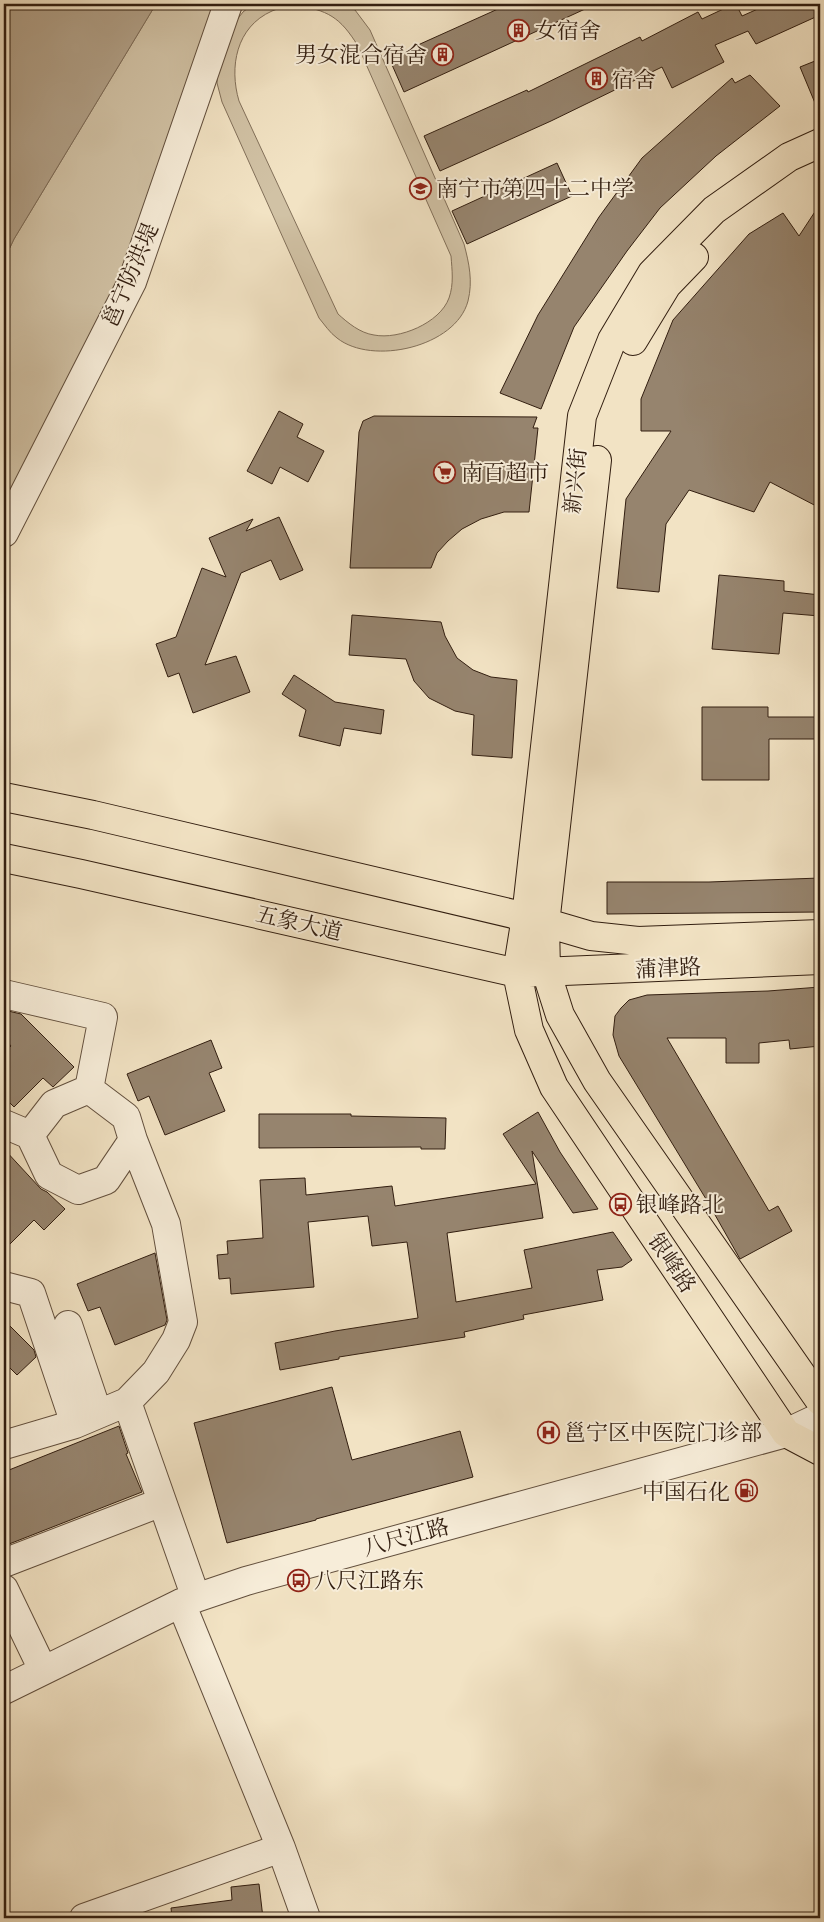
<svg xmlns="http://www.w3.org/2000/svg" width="824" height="1922" viewBox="0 0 824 1922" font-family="'EB Garamond','Noto Serif SC',serif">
<rect width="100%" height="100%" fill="#f2e3c4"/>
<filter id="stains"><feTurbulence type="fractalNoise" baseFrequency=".004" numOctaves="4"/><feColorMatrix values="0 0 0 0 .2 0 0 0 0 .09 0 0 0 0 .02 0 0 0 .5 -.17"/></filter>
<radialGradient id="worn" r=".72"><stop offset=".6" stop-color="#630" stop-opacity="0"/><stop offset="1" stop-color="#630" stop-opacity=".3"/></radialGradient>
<path fill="#d1c2a5" stroke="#82705a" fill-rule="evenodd" d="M156,4h72l-96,278 -128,251v-273l10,-21z
M253,4h94l8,6 15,20 94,214c5,19 9,37 4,57 -12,46 -96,65 -131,37 -7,-5 -13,-14 -18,-20l-97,-216 -5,-19 1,-16 14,-41 11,-14zM294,5c34,5 46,12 64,41l93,210c1,14 3,28 -2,42 -9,25 -50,42 -75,37 -14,-2 -26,-12 -36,-21l-99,-213c-10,-34 -3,-74 33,-90 6,-3 15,-4 22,-6z"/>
<path fill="#b1a087" stroke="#7e6c57" d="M4,4h152l-142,235 -10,21z"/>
<path fill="#96846e" stroke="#321e10" d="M509,4h87l-192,88 -15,-34z
M734,4h2l6,12 27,-12h51v11l-64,29 -8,-13 -33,14 9,17 -52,26 -10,-21 -111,54 -111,50 -16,-35 103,-46 1,2 112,-55 2,4 56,-29 4,7z
M820,59v56l-20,-48z
M750,75l30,31 -64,50 -56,52 -33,43 -53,76 -33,82 -41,-16 38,-78 61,-98 43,-59 90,-80 3,5z
M557,163l15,33 -105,48 -15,-33z
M820,204v304l-50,-26 -16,30 -65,-22 -23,34 -7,68 -42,-4 9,-89 45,-68h-30v-32l32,-79 76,-86 34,-21 16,23z
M279,411l24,13 -6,13 27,14 -16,31 -28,-15 -8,17 -25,-13z
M374,416l163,1 -4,11h5l-9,84h-25l-23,7 -19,10 -14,12 -11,12 -6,15h-81l9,-136 4,-11z
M279,517l24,53 -23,10 -9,-20 -30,13 -36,92 31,-9 14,36 -57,21 -14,-40 -11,4 -12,-33 20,-7 26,-69 24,9 -17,-39 44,-19 -7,12z
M719,575l65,6v10l36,4v21l-37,-3 -4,41 -67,-5z
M352,615l89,7 4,14 12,22 16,12 18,7 26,3 -5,78 -40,-3 2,-40 -19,-4 -26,-13 -15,-17 -8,-22 -57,-4z
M294,675l41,27 49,8 -3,24 -37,-6 -4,18 -41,-10 7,-26 -24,-16z
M702,707h66v10h52v22h-51v41h-67z
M820,878v34l-213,2v-32h102z
M820,987v59l-30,3 -1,-9 -30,3v20h-33v-25h-59l102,173 9,-5 14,25 -52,28 -34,-60 -87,-143 -6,-21 2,-19 6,-8 8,-8 18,-5 121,-4z
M4,1010l17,4 53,53 -21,20 -10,-9 -29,29 -10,-10v-44l7,-7 -7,-8z
M211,1040l11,28 -13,5 16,38 -60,24 -16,-39 -11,5 -11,-27z
M538,1112l22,40 38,57 -25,4 -41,-62 11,67 -96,15 9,69 76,-14 -8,-38 89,-18 19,28 -10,7 -25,3 6,30 -80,15 1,4 -60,13 1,5 -126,20v2l-59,11 -5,-27 60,-12 83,-13 -11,-76 -35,4 -4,-30 -60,6 6,65 -83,7 -1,-16 -11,1 -2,-24 11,-1 -1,-13 36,-3 -3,-58 45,-2 1,17 86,-9 3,20 141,-22 -33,-50z
M259,1114h92v2l95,2 -1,31h-24v-2l-162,1z
M4,1149l37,40 6,3 18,17 -21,21 -10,-10 -30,30z
M155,1253l12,67 -2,5 -50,20 -15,-38 -12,4 -11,-27z
M4,1320l30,30 2,7 -19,18 -13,-13z
M332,1387l20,73 108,-29 13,46 -157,42v1l-89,23 -33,-120z
M119,1426l9,27 -2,1 16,38 -138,54v-74z
M259,1884l4,34h-91l-1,-10 61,-8 -1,-13z"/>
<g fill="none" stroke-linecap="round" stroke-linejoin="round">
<defs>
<path id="minor" d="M4,533l128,-251 96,-278
M4,994l99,23 -14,72 -35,15 -24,31 19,40 29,15 28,-10 27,-40
M4,1124l26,11
M4,1286l27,7 44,131
M68,1325l30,89
M127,1402l69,196
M4,1445l71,-21 52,-22 29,-30 20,-32 7,-18 -17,-98 -33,-84 -7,-23 -37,-28
M4,1563l158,-61
M4,1589l39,81
M181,1603l100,245 25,70
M4,1690l177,-87 65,-22 540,-148 34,-16
M84,1918l197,-70"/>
<path id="major" d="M820,143l-31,14 -75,53 -62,63 -40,67 -30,76 -56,501 -9,56 12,57 25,57 232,346 34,18
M633,341l34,-56 27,-28
M597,460l-52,464 1,47 14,44 37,66 223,320
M4,797l89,18 433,102 65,19 47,5 182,-7
M4,858l77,16 436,99 303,-13"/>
</defs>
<use href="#minor" stroke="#624f3d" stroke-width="30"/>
<use href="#major" stroke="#321e10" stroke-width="30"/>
<use href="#minor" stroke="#f7edd9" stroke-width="28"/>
<use href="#major" stroke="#f2e3c4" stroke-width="28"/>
</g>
<defs>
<symbol id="building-ring" viewBox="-11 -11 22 22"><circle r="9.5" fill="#f7edd9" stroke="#8f2418" stroke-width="1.5"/><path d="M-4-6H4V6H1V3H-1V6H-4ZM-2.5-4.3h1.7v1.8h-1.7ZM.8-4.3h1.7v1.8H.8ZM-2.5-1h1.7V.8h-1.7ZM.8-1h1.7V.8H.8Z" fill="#8f2418"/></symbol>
<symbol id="school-ring" viewBox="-11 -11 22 22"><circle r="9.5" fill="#f7edd9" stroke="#8f2418" stroke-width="1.5"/><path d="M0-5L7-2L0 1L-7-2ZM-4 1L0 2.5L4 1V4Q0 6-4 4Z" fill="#8f2418"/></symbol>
<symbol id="supermarket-ring" viewBox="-11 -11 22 22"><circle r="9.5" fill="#f7edd9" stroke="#8f2418" stroke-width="1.5"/><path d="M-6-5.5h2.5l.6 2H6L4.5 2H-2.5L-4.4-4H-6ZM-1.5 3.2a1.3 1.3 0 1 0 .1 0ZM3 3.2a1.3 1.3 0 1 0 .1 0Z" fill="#8f2418"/></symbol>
<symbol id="bus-ring" viewBox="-11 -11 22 22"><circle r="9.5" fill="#f7edd9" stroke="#8f2418" stroke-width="1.5"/><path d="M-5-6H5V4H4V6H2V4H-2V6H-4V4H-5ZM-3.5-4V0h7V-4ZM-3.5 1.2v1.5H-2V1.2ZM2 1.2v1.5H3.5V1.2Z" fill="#8f2418"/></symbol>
<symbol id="hospital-ring" viewBox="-11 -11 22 22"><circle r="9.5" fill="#f7edd9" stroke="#8f2418" stroke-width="1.5"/><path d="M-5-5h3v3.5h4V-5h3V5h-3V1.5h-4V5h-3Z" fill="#8f2418"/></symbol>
<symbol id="fuel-ring" viewBox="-11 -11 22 22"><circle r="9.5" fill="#f7edd9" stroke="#8f2418" stroke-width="1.5"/><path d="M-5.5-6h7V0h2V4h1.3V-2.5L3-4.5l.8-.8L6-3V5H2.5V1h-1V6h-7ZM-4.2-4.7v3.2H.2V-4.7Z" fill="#8f2418"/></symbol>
</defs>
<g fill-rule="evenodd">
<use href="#building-ring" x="506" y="18" width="25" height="25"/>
<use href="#building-ring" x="430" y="42" width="25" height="25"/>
<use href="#building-ring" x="584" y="66" width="25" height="25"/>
<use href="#school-ring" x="408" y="176" width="25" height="25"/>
<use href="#supermarket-ring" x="432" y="460" width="25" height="25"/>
<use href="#bus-ring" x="608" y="1192" width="25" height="25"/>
<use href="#hospital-ring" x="536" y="1420" width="25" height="25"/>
<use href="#fuel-ring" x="734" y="1478" width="25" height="25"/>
<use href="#bus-ring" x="286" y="1568" width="25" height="25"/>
</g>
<g text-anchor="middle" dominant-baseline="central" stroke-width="4" stroke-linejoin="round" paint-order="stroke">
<g font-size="22" fill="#321e10" stroke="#f7edd9" text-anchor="start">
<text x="535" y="30">女宿舍</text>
<text x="427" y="54" text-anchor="end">男女混合宿舍</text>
<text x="612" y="79">宿舍</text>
<text x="436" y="188">南宁市第四十二中学</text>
<text x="461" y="472">南百超市</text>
<text x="636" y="1204">银峰路北</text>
<text x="564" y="1432">邕宁区中医院门诊部</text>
<text x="730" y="1491" text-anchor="end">中国石化</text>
<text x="314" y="1580">八尺江路东</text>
</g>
<g font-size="22" fill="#321e10" stroke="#f7edd9">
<text transform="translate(130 275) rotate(-67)">邕宁防洪堤</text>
<text transform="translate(575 481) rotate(-84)">新兴街</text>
<text transform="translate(299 923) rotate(13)">五象大道</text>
<text transform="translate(668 968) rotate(-3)">蒲津路</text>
<text transform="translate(672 1263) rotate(56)">银峰路</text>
<text transform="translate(406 1537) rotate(-15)">八尺江路</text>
</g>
</g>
<rect width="824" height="1922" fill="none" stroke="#f2e3c4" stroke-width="20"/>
<rect x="5" y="5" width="814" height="1912" fill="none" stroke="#321e10" stroke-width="2.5"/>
<rect x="10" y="10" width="804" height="1902" fill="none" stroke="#321e10"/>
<rect width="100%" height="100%" filter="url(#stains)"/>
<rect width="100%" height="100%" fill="url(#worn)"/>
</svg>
